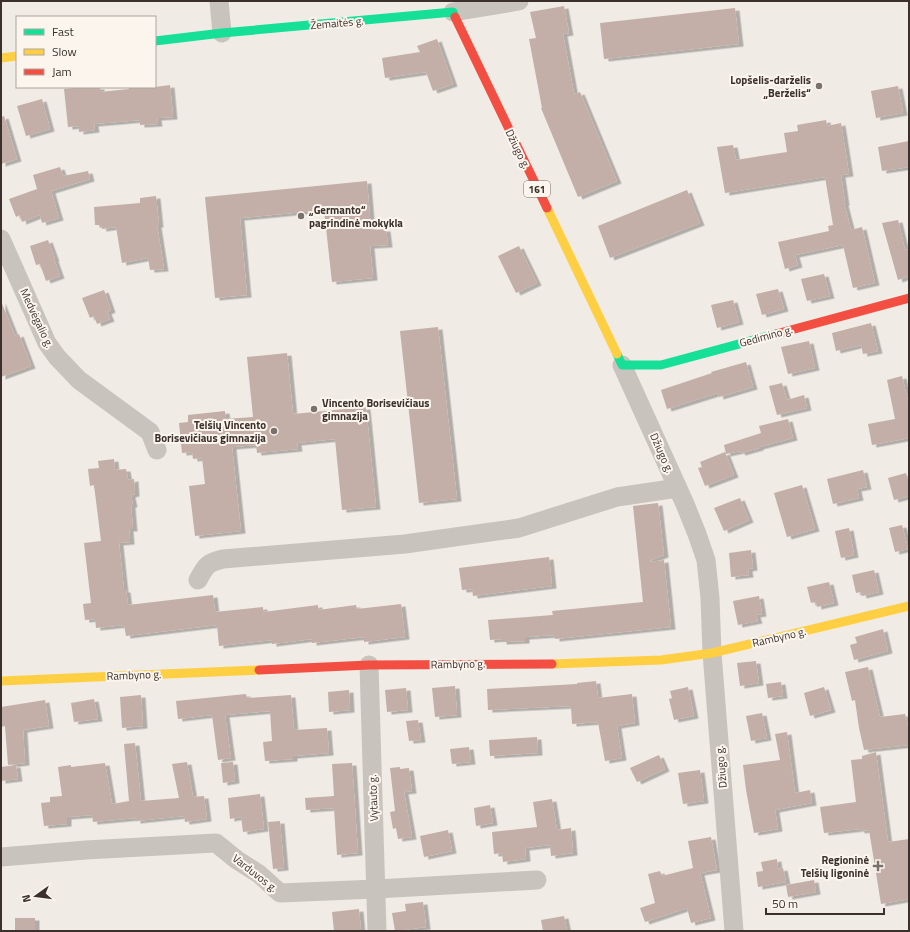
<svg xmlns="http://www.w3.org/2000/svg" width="910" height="932" viewBox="0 0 910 932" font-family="'Titillium Web',sans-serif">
<defs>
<filter id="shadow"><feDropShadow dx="4.5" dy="2.5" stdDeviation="0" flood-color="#0004"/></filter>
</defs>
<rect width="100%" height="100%" fill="#f0ebe5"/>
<path fill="#c3afa7" filter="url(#shadow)" d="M564,6l5,27 -6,1 11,60 6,-2 37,89 -39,16 -37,-89h1l-13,-69 7,-1 -6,-26z
M735,8l4,36 -135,15 -4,-36z
M437,39l16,45 -20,7 -7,-19 -41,6 -3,-20 38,-6 -3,-6z
M170,85l3,32 -16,1 1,6 -18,1v-5l-46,4 1,6 -16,2v-6l-11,1 -4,-38 20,-2h16v5l29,-3v-2h26z
M898,86l5,27 -27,5 -5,-27z
M42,99l8,30 -24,7 -9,-30z
M4,116l13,43 -16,5v-47z
M826,120l1,6 14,-3 8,51 -8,1 4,28h-1l7,27 11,-3 13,56 -22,5 -10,-43 -48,10 3,10 -13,4 -7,-27 51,-11 -1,-5 5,-1 -8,-48 -100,16 -8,-46 16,-2 3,15 51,-8 -3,-19 14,-2 -1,-6z
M909,141v26l-27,4 -4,-24z
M60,167l3,9 25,-5 2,8 -39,12 8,27 -17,5 -2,-8 -18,7 -2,-7 -4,2 -7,-18 28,-10 -4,-14z
M367,181l4,49 15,-1 2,16 -18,1 3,32 -41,4 -8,-72 -84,8 7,77 -32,3 -10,-101z
M687,190l13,33 -90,35 -12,-32z
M156,196l3,29h-2l7,44 -14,1 -2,-12 -26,5 -6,-36 -14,2 -1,-4h-6l-1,-18 46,-4v-5z
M898,220l7,30 4,-1v27l-11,4 -16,-57z
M48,240l7,19h-1l6,17 -14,5 -6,-17 -4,1 -6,-19z
M519,246l18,37 -21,10 -18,-37z
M824,274l6,22 -23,5 -6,-22z
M778,289l6,20 -22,6 -6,-21z
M104,290l7,20 -4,2 3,7 -13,5 -3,-8 -4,2 -8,-20z
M733,300l6,22 -22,6 -6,-23z
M1,301l14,35 4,-2 12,32 -30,11z
M871,323l7,28 -15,3 -2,-9 -25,6 -4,-18z
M438,327l19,172 -38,4 -19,-172z
M809,341l6,27 -27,6 -7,-27z
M287,353l6,61 73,-7 10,100 -34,3 -7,-71 -38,4 1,6 -41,4 -1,-8 -24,2 9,84 -46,5 -6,-50 16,-2 -3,-26 -9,1 -1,-7 -10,1 -3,-30 9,-1v-7l37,-4 1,8 27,-2 -6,-60z
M746,362l7,25 -34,10 -1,-4 -51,16 -6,-19 51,-17 -1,-1z
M902,376l7,30v32l-37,7 -4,-21 27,-5 -8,-39z
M782,383l5,17 17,-5 3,13 -30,7 -8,-29z
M788,419l5,19 -34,9v1l-18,5 -1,-2 -14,3 -2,-9 37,-12 -2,-7z
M725,452l9,23 -29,11 -7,-18 4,-1 -2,-5z
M114,459l1,11 11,-1 2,11 6,-1 1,15 -4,1 2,10h-2l2,24h-4l1,13 -11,1 5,47h2l2,15 85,-10 2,17 48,-5v5l55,-7v5l38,-5 1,4 44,-5 4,33 -41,5v-5l-52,6v-4l-40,5v-4l-53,6 -2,-21 -91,11 -2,-11 -28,3 -1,-9 -10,1 -2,-16 8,-1 -7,-60 17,-2 -7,-56 -4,1 -2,-17 11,-1 -1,-7z
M863,470l4,17 -10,2 2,9 -26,6 -6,-25z
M906,473l3,10v13l-15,4 -6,-22z
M802,485l13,44 -28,8 -13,-44z
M740,498l9,22 -25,11 -10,-23z
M658,503l6,52 -15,6 1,1 14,-2 7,67 -116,12v-4l-30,2v4l-23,1v-3l-12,1 -2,-20 65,-5 -1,-4 91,-9 -10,-96z
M902,525l6,24 -13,3 -6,-24z
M849,528l5,27 -13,3 -6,-27z
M751,550l2,18 -5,1 1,6 -18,2 -2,-24z
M549,557l3,29 -79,10 -1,-7 -10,1 -3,-22z
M874,570l5,22 -17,4 -1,-4 -5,1 -4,-18z
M829,582l5,21 -17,4 -1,-5 -5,1 -4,-16z
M759,596l3,18 -6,1 2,6 -20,4 -5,-24z
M883,629l5,22 -34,9 -4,-15 7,-2 -2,-6z
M756,661l3,22 -19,3 -3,-23z
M868,667l12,50 25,-3 4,16v15l-45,5 -5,-22 -4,-28 -3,1 -7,-29z
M596,681l2,17 34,-4 3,29 -18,3 5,32 -17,3 -7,-39 -26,2 -1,-18 -83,4 -1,-21 90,-5v-1z
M781,682l2,14 -15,2 -2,-14z
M455,686l2,29 -22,2 -3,-29z
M688,687l6,29 -20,4 -5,-21 3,-1 -2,-7z
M824,687l7,23 -21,6 -6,-23z
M406,688l2,22 -21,2 -2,-22z
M349,690l1,20 -21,2 -1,-20z
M246,694l1,4 44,-3 3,35 33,-2 2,25 -36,3v3l-28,2 -2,-19 9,-1 -2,-30 -45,4 6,43 -13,2 -6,-45 -34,4 -2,-18z
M141,695l2,31 -21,2 -2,-31z
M94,699l4,20 -24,3 -3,-19z
M45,700l4,26 -26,4 2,33 -17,2 -3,-39 -4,1v-20z
M762,713l5,25 -16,3 -5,-25z
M418,720l3,20 -12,1 -3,-20z
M787,732l8,61 15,-3 2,13 -37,7 3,19 -24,4 -8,-43 -3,-25 37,-5 -5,-26z
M537,737l1,16 -48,3 -1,-16z
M135,743l6,58 38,-3 -7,-34 15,-2 6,35 11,-1 3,23 -22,3 -1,-6 -48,5v-3l-43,4 -1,-7 -25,2v7l-23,2 -3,-23 9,-1v-5l12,-1 -4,-29 13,-2v2l34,-4 7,41 17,-3 -5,-57z
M469,747l2,15 -19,2 -2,-15z
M876,752l12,90 21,-3v60l-28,5 -12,-74 -9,1v-2l-36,4 -4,-26 36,-5 -5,-42 11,-1v-3z
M659,755l6,14 -28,13 -7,-14z
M233,762l2,19 -12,2 -2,-20z
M352,763l6,90 -21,2 -3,-47 -28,2 -1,-12 29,-2 -2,-32z
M16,765l2,14 -17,2v-14z
M400,767v2l9,-1 3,23 -8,1 8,45 -14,2 -2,-11 -3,1 -3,-17 5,-1 -5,-43z
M700,770l4,31 -21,3 -5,-31z
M260,794l4,35 -21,3 -2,-15 -11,2 -2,-21z
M552,799l5,31 14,-2 2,25 -22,3 -1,-11 -25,3 1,11 -23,3 -1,-9 -8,1 -2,-22 45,-5 -4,-25z
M490,805l3,18 -17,3 -2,-18z
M280,821l4,47 -11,1 -5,-47z
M448,830l4,21 -28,6 -4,-21z
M711,837l6,33 -17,3 11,45 -20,5 -4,-15 -42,14 -5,-14 15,-5 -7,-29 12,-3 2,5 31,-8 -5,-27z
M777,859l1,10 5,-1 3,14 -28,5 -2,-15 7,-1 -2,-9z
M814,880l2,12 -28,5 -2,-12z
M423,902l3,25 -31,4 -3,-18 14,-2 -1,-7z
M359,909l2,22h-27l-2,-19z
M564,916l3,15h-24l-2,-11z
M15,918h20v13h-20z"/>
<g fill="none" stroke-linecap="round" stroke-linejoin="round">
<path stroke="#c9c3be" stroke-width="19" d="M219,1l3,32
M453,12l66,-11
M1,239l46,104 10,14 22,23 71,52 7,18
M622,365l63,139 12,30 9,26 4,38 2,55 22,278
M198,580c8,-15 9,-17 25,-21l182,-15 114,-16 98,-31 61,-9
M369,665l8,266
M1,857l85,-7 130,-7 21,17 22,14 21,19 96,-4 161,-9"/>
<path stroke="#16e098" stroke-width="9" d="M155,41l67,-8 231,-21 2,5
M617,354l5,11h39l115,-31"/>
<path stroke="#ffcf43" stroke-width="9" d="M1,58l16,-2
M547,208l70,146
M552,664l109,-4 51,-7 197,-47
M1,681l258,-11"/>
<path stroke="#f24e42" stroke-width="9" d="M455,17l92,191
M776,334l133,-36
M259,670l110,-5 183,-1"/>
</g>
<g fill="#7a716c" stroke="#fbf5ee" stroke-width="1.5">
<circle cx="819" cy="86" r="4"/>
<circle cx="301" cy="216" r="4"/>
<circle cx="314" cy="409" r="4"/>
<circle cx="274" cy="431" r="4"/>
<path d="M876 860h4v4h4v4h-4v4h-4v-4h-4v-4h4z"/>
</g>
<g text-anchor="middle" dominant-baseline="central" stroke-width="4" stroke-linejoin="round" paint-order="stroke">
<rect fill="#fbf5ee" stroke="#756b66" stroke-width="1" x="524" y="181" width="26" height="16" rx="3"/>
<g font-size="10" font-weight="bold" fill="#3b302b">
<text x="537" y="189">161</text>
</g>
<g font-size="11" fill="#3b302b" stroke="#fbf5ee">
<text transform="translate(337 23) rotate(-5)">Žemaitės g.</text>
<text transform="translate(518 149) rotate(64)">Džiugo g.</text>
<text transform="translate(37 318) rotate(65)">Medvėgalio g.</text>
<text transform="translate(766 336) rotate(-15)">Gedimino g.</text>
<text transform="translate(662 453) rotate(66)">Džiugo g.</text>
<text transform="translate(779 637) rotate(-13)">Rambyno g.</text>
<text transform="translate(458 664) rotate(-1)">Rambyno g.</text>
<text transform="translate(134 675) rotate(-2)">Rambyno g.</text>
<text transform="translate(721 767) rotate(-95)">Džiugo g.</text>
<text transform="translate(373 798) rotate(-92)">Vytauto g.</text>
<text transform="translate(255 873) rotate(38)">Varduvos g.</text>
</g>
<g font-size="11" font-weight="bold" fill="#3b302b" stroke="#fbf5ee" text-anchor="end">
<text x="811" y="80">Lopšelis-darželis<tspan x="811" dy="13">„Berželis“</tspan></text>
<text x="309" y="210" text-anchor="start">„Germanto“<tspan x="309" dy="13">pagrindinė mokykla</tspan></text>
<text x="322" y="403" text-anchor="start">Vincento Borisevičiaus<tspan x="322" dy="13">gimnazija</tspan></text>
<text x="266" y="425">Telšių Vincento<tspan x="266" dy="13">Borisevičiaus gimnazija</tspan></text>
<text x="869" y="860">Regioninė<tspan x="869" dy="13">Telšių ligoninė</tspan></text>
</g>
</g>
<rect width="910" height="932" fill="none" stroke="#3b302b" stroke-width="4"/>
<rect x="16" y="16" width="140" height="72" fill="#fbf5ee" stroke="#aea6a0"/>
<rect x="24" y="29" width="20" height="6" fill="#16e098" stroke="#aea6a0"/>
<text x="52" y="36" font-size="12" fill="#3b302b">Fast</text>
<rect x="24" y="49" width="20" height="6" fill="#ffcf43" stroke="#aea6a0"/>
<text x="52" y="56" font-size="12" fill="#3b302b">Slow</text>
<rect x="24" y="69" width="20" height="6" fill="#f24e42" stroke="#aea6a0"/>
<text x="52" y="76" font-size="12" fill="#3b302b">Jam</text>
<g transform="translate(36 896) rotate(256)" stroke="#fbf5ee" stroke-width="3" paint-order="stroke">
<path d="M0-3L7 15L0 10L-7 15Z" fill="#3b302b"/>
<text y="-6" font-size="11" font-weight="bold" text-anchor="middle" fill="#3b302b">N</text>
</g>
<path d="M766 908v6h118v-6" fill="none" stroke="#3b302b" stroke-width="2"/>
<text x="772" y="908" font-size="12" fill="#3b302b" stroke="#fbf5ee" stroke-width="3" paint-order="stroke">50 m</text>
</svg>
